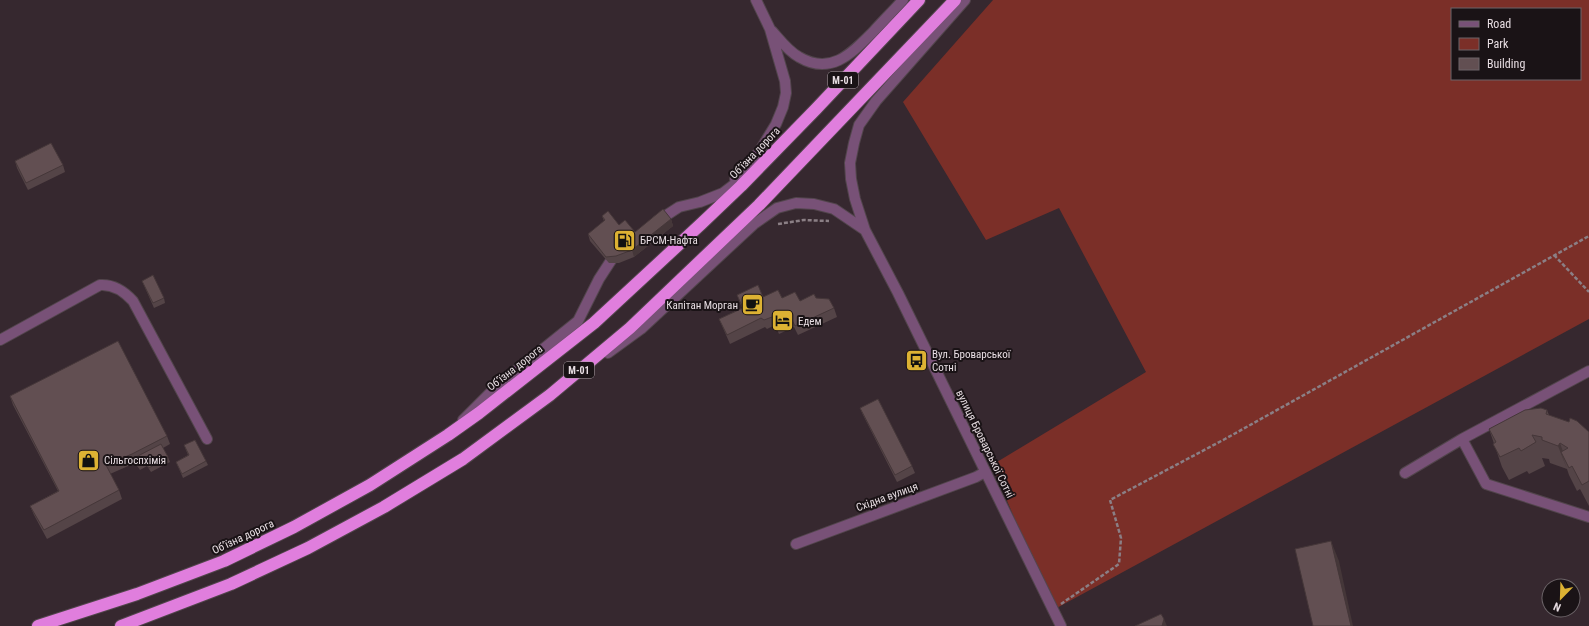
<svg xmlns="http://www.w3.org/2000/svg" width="1589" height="626" viewBox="0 0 1589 626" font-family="'Roboto Condensed',sans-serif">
<rect width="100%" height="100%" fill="#36282f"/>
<path fill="#7b2f28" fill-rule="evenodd" d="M993,0h596v319l-536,291 -61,-145 154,-93 -87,-164 -73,32 -83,-138zM1452,9h128v70h-128z"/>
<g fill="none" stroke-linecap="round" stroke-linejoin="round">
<defs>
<path id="minor" d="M965,0l-89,101 -17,24 -5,18 -4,20 1,16 4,20 10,31 33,63 163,333
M772,31c8,9 16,20 27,26 32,19 53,-4 74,-25 10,-11 20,-21 30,-32
M735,179l24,-27 17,-28 7,-17 3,-14 -1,-12 -15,-52 -14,-29
M656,222l23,-15 21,-5 23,-9 21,-16
M0,340l100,-55c14,-1 24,6 33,16l74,138
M608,353l33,-24 113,-105 23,-16 19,-5 18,1 20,5 31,21
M463,420l34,-34 81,-65 21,-42 13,-20 6,-5
M1462,439l24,45 103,33
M1405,473l57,-34 127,-68
M796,544l180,-67 9,-5"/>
<path id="highway" d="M38,626l99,-32 87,-33 70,-34 76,-42 78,-50 31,-22 115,-90 107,-99 40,-38 75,-77 103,-109
M121,626l110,-42 77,-36 76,-41 79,-48 87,-64 80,-67 129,-123 196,-205"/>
</defs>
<use href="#minor" stroke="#52454c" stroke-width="12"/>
<use href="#highway" stroke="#52454c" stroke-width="14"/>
<path stroke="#8b7f85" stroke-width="2.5" stroke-dasharray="4 2" stroke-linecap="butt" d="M778,224l26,-4 25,1
M1554,255l35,37
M1061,604l58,-40 2,-26 -11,-38 115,-61 364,-203"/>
<use href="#minor" stroke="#785177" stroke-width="10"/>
<use href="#highway" stroke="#e07edd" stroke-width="12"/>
</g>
<path fill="#544447" d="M15,161l48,4 2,7 -37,18 -11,-22z
M602,216l17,9 16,7 36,-13 2,7 -39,31 -15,6h-10l-19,-22 -2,-7 16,-13z
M142,281l22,17 1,5 -11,5z
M737,295l26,2 37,4 16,-3 18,10 3,9 -39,18 -4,-8 -15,7 -4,-9 -8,4 -2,-2 -35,17 -7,-16 -4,-9 23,-11z
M10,396l157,40 3,8 -7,4 5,9 2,5 -19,10 -4,-6 -7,4 -5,-7 -25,11 9,16 3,9 -75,40 -13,-24 -4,-9 28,-15 -45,-86z
M860,408l52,58 3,7 -18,9 -34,-67z
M1547,410l2,5 40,18v73l-9,-17 -3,2 -8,-16 -2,-6 -17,-6 -1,-4 -7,-1 3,8 -16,8 -2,-3 -18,9 -7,-13 -13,-38z
M184,445l22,16 2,4 -25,13 -7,-16 12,-7z"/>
<path fill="#453739" d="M671,219l2,7 -39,31 -2,-7z
M1560,443l8,23 -7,-14 6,17 -9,-23z
M1331,541l8,20 14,65h-2z
M1164,619l3,7h-5z"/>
<path fill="#624f52" stroke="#453739" d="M51,143l12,22 -37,18 -11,-22z
M663,209l8,10 -39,31 -16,6 -10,1 -18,-23 17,-14 -3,-4 6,-5 11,14 6,-5 10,12z
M153,275l11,23 -11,5 -11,-22z
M758,285l5,12 15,-7 4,8 13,-6 5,9 14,-7 2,4 13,1 5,9 -39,18 -4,-8 -15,7 -4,-8 -8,3 -3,-2 -34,17 -8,-16 24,-11 -6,-13z
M118,341l49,95 -35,18 -26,11 13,25 -75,40 -14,-24 29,-15 -49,-95z
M878,399l34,67 -17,9 -35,-67z
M1541,408l6,2 -1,4 23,8 1,-4 7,3 12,11v49l-7,4 -10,-19 -3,2 -8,-16 7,-4 -8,-5 -2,3 -16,-6v-3l-10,-2 4,7 -15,9 -2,-3 -19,9 -7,-13 3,-2 -7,-13 36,-19z
M195,440l11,21 -24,13 -6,-12 13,-7 -5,-10z
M161,444l7,13 -19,11 -4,-6 -7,4 -4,-8z
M1331,541l20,85h-38l-18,-77z
M1161,614l3,5 -2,7h-27z"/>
<defs>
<symbol id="fuel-square" viewBox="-11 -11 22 22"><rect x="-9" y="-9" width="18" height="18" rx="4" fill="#ddb233" stroke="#1a1316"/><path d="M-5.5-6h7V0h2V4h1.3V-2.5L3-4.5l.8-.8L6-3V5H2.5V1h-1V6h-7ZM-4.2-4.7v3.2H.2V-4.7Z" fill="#111"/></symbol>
<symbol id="cafe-square" viewBox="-11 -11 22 22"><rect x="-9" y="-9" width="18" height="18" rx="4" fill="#ddb233" stroke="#1a1316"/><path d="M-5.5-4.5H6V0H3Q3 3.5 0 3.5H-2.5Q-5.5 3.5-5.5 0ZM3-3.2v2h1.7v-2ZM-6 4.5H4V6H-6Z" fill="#111"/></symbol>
<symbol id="hotel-square" viewBox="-11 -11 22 22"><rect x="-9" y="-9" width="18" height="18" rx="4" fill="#ddb233" stroke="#1a1316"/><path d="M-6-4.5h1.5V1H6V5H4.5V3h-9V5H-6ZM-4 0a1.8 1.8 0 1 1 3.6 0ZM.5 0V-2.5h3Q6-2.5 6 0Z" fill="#111"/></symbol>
<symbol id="bus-square" viewBox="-11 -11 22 22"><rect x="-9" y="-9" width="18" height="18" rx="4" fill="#ddb233" stroke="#1a1316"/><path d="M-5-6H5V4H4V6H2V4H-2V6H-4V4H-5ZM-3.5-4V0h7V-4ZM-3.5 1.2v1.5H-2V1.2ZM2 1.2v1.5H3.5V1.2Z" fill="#111"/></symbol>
<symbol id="shop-square" viewBox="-11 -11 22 22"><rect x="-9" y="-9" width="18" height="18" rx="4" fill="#ddb233" stroke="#1a1316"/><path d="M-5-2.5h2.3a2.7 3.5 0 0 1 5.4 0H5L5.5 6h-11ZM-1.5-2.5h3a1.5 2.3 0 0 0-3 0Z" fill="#111"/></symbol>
</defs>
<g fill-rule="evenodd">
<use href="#fuel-square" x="612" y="228" width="25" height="25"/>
<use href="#cafe-square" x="740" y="292" width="25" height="25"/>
<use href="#hotel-square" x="770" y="308" width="25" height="25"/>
<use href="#bus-square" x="904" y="348" width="25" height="25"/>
<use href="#shop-square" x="76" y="448" width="25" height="25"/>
</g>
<g text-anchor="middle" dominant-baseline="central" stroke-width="4" stroke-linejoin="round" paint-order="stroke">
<g fill="#1a1316" stroke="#aaa0a5" stroke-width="1">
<rect x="828" y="72" width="30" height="16" rx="3"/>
<rect x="564" y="362" width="30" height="16" rx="3"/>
</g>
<g font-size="10" font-weight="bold" fill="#e7dde2">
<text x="843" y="80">М-01</text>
<text x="579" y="370">М-01</text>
</g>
<g font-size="11" fill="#e7dde2" stroke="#1a1316">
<text transform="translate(755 153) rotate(-46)">Обʼїзна дорога</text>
<text transform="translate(515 368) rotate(-38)">Обʼїзна дорога</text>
<text transform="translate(985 444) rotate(64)">вулиця Броварської Сотні</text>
<text transform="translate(887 497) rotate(-20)">Східна вулиця</text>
<text transform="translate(243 537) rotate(-25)">Обʼїзна дорога</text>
</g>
<g font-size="11" fill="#e7dde2" stroke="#1a1316" text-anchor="start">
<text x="640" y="240">БРСМ-Нафта</text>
<text x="738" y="305" text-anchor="end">Капітан Морган</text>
<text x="798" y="321">Едем</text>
<text x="932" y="354">Вул. Броварської<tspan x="932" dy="13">Cотні</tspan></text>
<text x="104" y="460">Сільгоспхімія</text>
</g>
</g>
<rect x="1451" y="8" width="130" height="72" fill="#1a1316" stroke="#6c6468"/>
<rect x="1459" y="21" width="20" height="6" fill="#785177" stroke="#6c6468"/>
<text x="1487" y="28" font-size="12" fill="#e7dde2">Road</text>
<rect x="1459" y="38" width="20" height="12" fill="#7b2f28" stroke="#6c6468"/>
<text x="1487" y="48" font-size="12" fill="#e7dde2">Park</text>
<rect x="1459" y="58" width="20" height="12" fill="#624f52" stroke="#6c6468"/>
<text x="1487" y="68" font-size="12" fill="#e7dde2">Building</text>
<g transform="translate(1561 598) rotate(203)"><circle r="19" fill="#1a1316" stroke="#6c6468"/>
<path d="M0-3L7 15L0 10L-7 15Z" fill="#ddb233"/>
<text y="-6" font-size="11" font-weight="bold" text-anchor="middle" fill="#e7dde2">N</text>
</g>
</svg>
